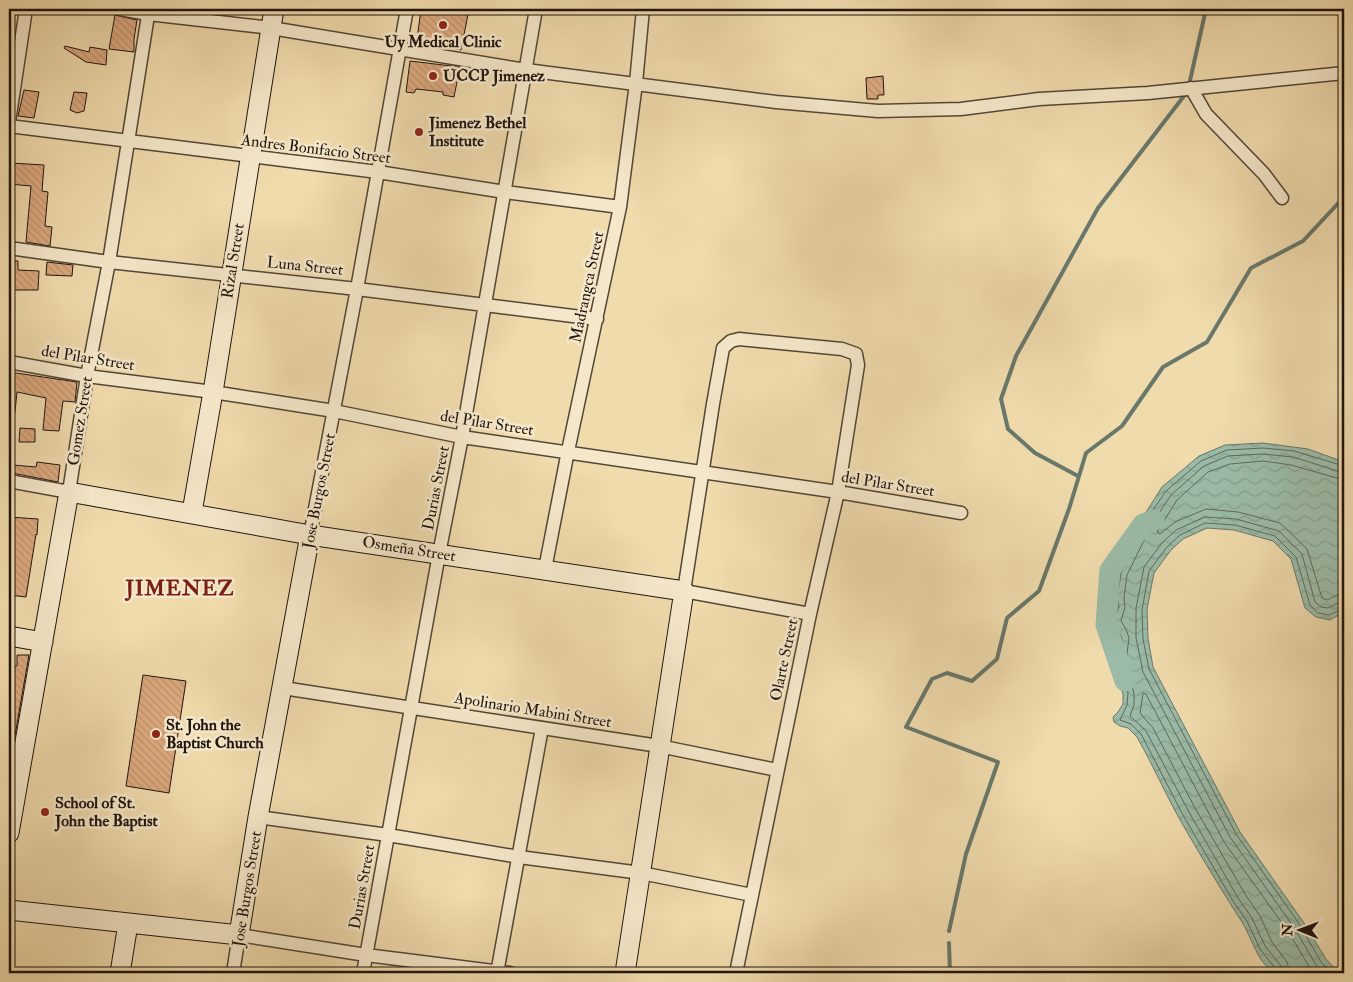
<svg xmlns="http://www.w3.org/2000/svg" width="1353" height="982" viewBox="0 0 1353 982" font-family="'IM FELL Double Pica',serif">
<defs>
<pattern id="water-waves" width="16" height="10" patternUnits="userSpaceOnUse" patternTransform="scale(1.25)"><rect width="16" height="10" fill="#9bbba7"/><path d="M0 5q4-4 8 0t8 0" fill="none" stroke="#85a08f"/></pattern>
<pattern id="building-back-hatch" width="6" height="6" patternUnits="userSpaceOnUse" patternTransform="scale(1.25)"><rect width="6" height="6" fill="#dca97f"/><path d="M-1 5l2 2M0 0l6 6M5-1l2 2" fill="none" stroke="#bc916d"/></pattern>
</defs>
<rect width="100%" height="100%" fill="#f0dbad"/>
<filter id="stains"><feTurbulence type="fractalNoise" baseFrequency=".004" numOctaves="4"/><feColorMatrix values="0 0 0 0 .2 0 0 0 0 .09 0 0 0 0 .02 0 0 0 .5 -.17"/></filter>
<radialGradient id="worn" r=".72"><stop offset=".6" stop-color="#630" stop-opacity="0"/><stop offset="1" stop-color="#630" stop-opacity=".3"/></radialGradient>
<path fill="url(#water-waves)" stroke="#69786a" d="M1263,443l45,6 36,13v150l-14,8 -14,-3 -11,-9 -14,-49 -18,-18 -39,-11 -27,-2 -24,11 -12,11 -17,23 -7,36 1,29 5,29 87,165 64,91 22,36 13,14h-65c-18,-13 -21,-33 -32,-51 -22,-34 -43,-69 -63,-104 -15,-27 -27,-55 -42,-81l-9,-9 -8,-2 -6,-4 -1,-5 5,-5 5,-8v-10l-7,-19 -2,-14 4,-22 -8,-14 4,-20 -2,-6 4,-27 27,-55 19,-30 37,-31 26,-11z"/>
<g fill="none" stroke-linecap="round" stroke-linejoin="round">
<path stroke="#5d685b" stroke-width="1" d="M1344,480l-53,-15 -28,-4 -33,3 -22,8 -31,28 -20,32 3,2 15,-12 31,-13 32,3 42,11 27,26 15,49 5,2 10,-5 7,-1
M1276,973l-1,-5 -15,-19 -13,-28 -14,-20 -50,-86 -42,-81 -10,-10 -11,-4 7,-15 1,-12 -9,-32 3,-23 -8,-15 5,-17 -2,-8 4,-25 26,-54 19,-28 35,-30 26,-11 36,-2 31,3 50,15
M1282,973l-1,-7 -16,-20 -13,-28 -14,-20 -49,-86 -43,-81 -16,-15 4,-11v-11l-8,-33 3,-23 -3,-9 -5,-8 4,-14 -1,-9 3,-23 26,-53 18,-27 33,-29 24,-10 35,-2 30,3 51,16
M1290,973l-3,-11 -15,-20 -12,-26 -15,-22 -50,-86 -42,-80 -13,-15 3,-20 3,1 78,148 65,91 24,40
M1323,973l-7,-8 -21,-36 -65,-92 -87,-165 -7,-34v-30l8,-41 18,-24 14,-13 29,-13 31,2 43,12 23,23 13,48 6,5 7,1 10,-5 6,-1
M1332,973l-11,-11 -21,-37 -64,-91 -87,-165 -6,-30 -1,-29 7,-39 18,-24 13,-12 25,-12 30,2 40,11 21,21 14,48 8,8 11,2 15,-7"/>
<path stroke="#69786a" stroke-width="4" d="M1189,85l17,-76
M1078,476l-43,-23 -27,-24 -7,-30 15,-43 82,-148 89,-116
M949,931l17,-77 32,-92 -92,-35 26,-48 15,-6 25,8 25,-22 10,-41 32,-27 30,-82 17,-56 36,-27 41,-59 44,-25 44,-74 52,-27 41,-44
M949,943l1,30"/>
<path stroke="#9bbba7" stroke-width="21" d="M1125,681l-19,-56 4,-55 33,-46 11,-4"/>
</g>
<path fill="url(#building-back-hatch)" stroke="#1f140f" d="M421,9h48l-8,41 -44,-10z
M115,15l22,5 -3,19v13l-25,-3z
M65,46l24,6 1,-5 17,3 -1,15 -20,-3 -22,-14z
M410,61l50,6 -6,30 -11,-2v-3l-27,-3 -2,4 -8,-1z
M883,76l1,19h-6v4h-11l-1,-21z
M24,90l15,2 -5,26 -16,-2z
M74,92l13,1 -3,18 -7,2 -7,-3z
M10,163l34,2 -2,26 6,1 -3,34 7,1 -2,19 -24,-4 5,-56 -22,-2z
M9,260l9,1v9l21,1 -1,19h-29z
M47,262l26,3 -1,11 -26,-1z
M9,372l68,10 -2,20 -12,-1 -4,30 -16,-1 3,-32 -29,-6 -2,20h-6z
M20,428l15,1v13h-16z
M37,462l23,3 -2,17 -46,-9 1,-8 23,2z
M9,517l29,2 -1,16 -1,-1 -10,63 -17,-2z
M17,655h12l-16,92h-4v-81h8z
M143,675l43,6 -17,112 -43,-7z"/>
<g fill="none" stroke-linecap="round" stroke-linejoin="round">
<defs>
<path id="street" d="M120,9l28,5 123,14 255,42 250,32 102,9 83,-2 78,-10 109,-6 196,-20
M1191,88l15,26 58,60 18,24
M9,122l17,-113
M9,126l369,46 127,20 115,15
M9,248l100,14 248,27 240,30
M9,362l78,14 126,16 121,19 128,26 376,55 123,21
M9,481l60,11 18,-116 22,-114 40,-253
M310,535l47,-246 50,-280
M545,569l23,-118 52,-244 16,-124 7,-74
M283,688l376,58 118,24
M258,817l130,18 131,22 122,16 111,22
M233,973l6,-38 127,20 144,18
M363,973l76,-419 23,-117 74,-428
M497,973l45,-245
M736,973l74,-359 28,-122 20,-127 -2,-11 -14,-5 -103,-10 -8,2 -8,7 -10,56 -29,187 126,23"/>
<path id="secondary" d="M192,512l21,-120 61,-383
M9,636l34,6
M9,833l60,-341 241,43 374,56 -59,382
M9,910l230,25 19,-118 52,-282
M120,973l8,-49"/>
</defs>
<use href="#street" stroke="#534636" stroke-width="15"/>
<use href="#secondary" stroke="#1f140f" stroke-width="21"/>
<use href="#street" stroke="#f5e8ca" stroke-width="12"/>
<use href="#secondary" stroke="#f5e8ca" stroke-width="19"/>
</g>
<g fill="#8f2418" stroke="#f5e8ca" stroke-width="2">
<circle cx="443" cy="25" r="5"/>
<circle cx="433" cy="76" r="5"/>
<circle cx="419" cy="132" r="5"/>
<circle cx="156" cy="734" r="5"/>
<circle cx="45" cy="812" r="5"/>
</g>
<g text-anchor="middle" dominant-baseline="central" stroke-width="5" stroke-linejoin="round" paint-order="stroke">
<g font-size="16" font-weight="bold" fill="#1f140f" stroke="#f5e8ca" text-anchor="start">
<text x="443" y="42" text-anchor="middle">Uy Medical Clinic</text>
<text x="443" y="76">UCCP Jimenez</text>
<text x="429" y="123">Jimenez Bethel<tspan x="429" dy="18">Institute</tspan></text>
<text x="166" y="725">St. John the<tspan x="166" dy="18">Baptist Church</tspan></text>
<text x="55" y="803">School of St.<tspan x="55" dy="18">John the Baptist</tspan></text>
</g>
<g font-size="16" fill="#1f140f" stroke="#f5e8ca">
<text transform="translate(316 149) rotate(7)">Andres Bonifacio Street</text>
<text transform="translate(233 261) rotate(-81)">Rizal Street</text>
<text transform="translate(305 266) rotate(6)">Luna Street</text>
<text transform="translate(587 287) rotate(-78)">Madrangca Street</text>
<text transform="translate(88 358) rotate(9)">del Pilar Street</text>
<text transform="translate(80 421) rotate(-81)">Gomez Street</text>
<text transform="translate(487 423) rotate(9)">del Pilar Street</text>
<text transform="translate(888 484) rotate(9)">del Pilar Street</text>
<text transform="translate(436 488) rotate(-79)">Durias Street</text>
<text transform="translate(319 491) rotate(-79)">Jose Burgos Street</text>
<text transform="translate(409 549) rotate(9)">Osmeña Street</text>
<text transform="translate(784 660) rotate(-78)">Olarte Street</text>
<text transform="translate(533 710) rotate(9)">Apolinario Mabini Street</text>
<text transform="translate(362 887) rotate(-80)">Durias Street</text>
<text transform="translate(247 889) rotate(-81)">Jose Burgos Street</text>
</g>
<g font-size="21" font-weight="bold" letter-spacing="1" fill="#7a1f14" stroke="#f5e8ca">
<text x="180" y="588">JIMENEZ</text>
</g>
</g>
<rect width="1353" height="982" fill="none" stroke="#f0dbad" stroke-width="30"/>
<rect x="10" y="10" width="1333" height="962" fill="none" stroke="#1f140f" stroke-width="2.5"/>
<rect x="15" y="15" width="1323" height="952" fill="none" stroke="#1f140f"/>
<g transform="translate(1300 930) rotate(271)" stroke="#f5e8ca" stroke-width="4" paint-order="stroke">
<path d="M0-4L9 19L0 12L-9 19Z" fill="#1f140f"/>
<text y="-8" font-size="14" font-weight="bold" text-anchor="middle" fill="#1f140f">N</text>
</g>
<rect width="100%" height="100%" filter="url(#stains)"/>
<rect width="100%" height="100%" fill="url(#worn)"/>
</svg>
